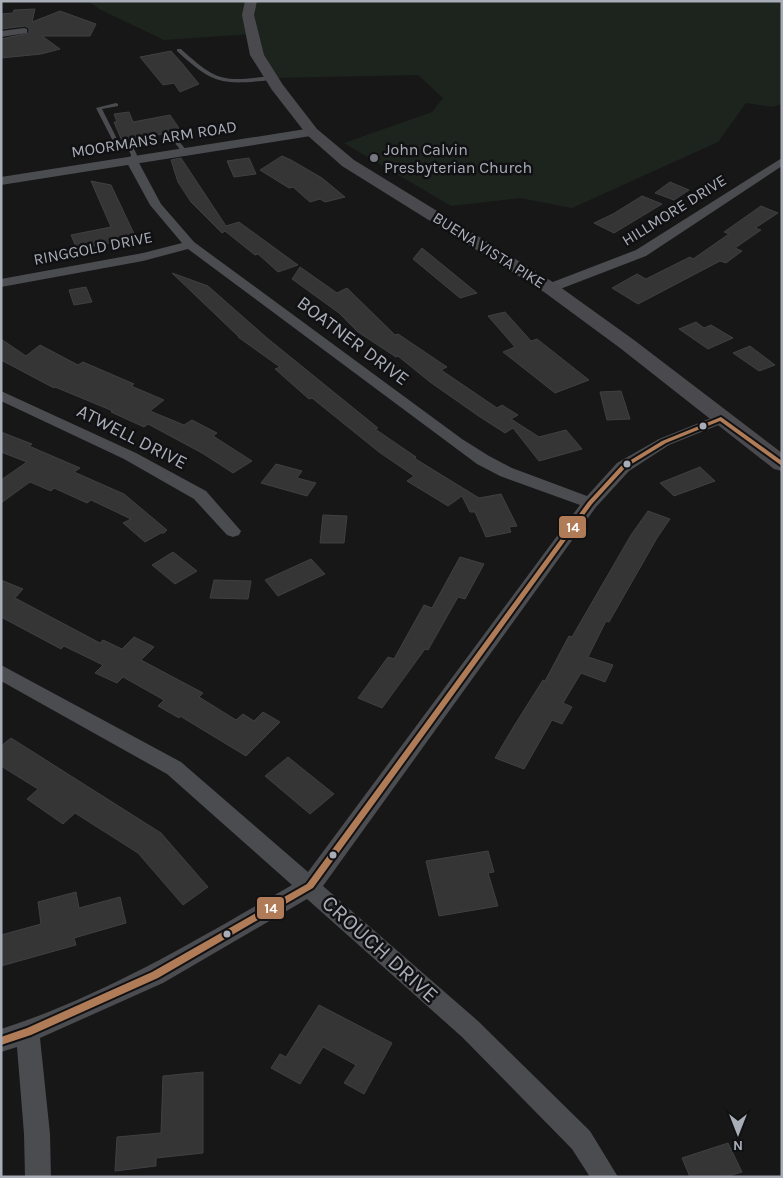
<svg xmlns="http://www.w3.org/2000/svg" width="783" height="1178" viewBox="0 0 783 1178" font-family="Karla,sans-serif">
<rect width="100%" height="100%" fill="#171717"/>
<path fill="#1d241e" d="M88,1h694v103l-10,3 -26,-4 -28,39 -146,66 -52,-10 -69,8 -107,-63 88,-31 11,-14 -25,-23 -147,3 -19,-44 -88,6 -63,-30z"/>
<path fill="#353536" stroke="#3f4043" d="M35,9l-3,13 28,-11 36,13 -6,12h-48l18,13 -19,5 -40,4v-19l28,-6v-5l-4,-2 -24,3v-15l12,-1 1,-3z
M171,51l9,10 19,23 -19,8 -6,-9 -11,2 -23,-28z
M129,112l4,10 37,-7 11,16 -59,10 -8,-19h3l-3,-8z
M282,156l9,4 31,18 23,19 -20,5 -5,-3 -10,3 -17,-15 -4,1 -29,-18z
M181,158l45,68 13,-4 59,43 -20,7 -20,-18 -3,1 -30,-24 -3,2 -31,-31 -13,-20 -7,-22z
M249,158l7,16 -22,3 -7,-16z
M91,181l20,4 25,53 -59,11 -6,-14 40,-8z
M670,182l19,8 -15,10 -19,-7z
M642,196l20,8 -48,29 -20,-10 19,-9z
M761,206l17,7 -23,15 6,2 -26,18 7,3 -16,12 -6,-2 -82,43 -26,-16 25,-14 9,5 44,-22 3,2 36,-25 -5,-2z
M422,248l55,45 -17,5 -47,-39z
M300,267l37,26 10,-5 48,47 3,-1 49,33 -6,3 56,38 5,-3 16,10 -7,4 28,18 27,-7 16,19 -43,12 -26,-33 -8,5 -25,-16 -50,-35 -32,-26 -2,1 -38,-25 -19,-19 -47,-34z
M172,273l36,13 59,52 111,90 -3,1 41,28 -2,1 65,40 22,-4 16,32 -8,1 2,5 -25,5 -11,-25h-5l-8,-16 -14,10 -41,-25 7,-5 -35,-24 -67,-54 -3,1 -34,-30 5,-2 -42,-30h1z
M86,287l6,15 -18,3 -5,-15z
M505,312l26,29 6,-2 52,41 -34,13 -52,-41 12,-5 -27,-31z
M696,322l8,6 7,-3 22,13 -25,11 -29,-20z
M1,339l25,17 14,-11 38,20 5,-3 51,22 -3,2 33,14 -14,11 34,14 8,-5 25,13 -4,3 39,25 -19,12 -31,-20 -54,-29 -4,3 -33,-15 2,-1 -58,-24 -1,1 -53,-28z
M750,346l25,19 -16,6 -26,-18z
M621,391l9,28 -23,1 -7,-28z
M1,432l31,12 -3,2 51,22 -6,4 50,22 43,36 -3,3h-3l-16,9 -22,-19 8,-4 -40,-19 -4,3 -33,-15 -3,3 -21,-9 -29,21v-23l26,-18 -26,-10z
M276,464l26,7 -5,7 19,5 -9,13 -46,-13z
M700,467l15,14 -41,15 -14,-13z
M648,511l22,8 -13,19 -48,84 -3,-1 -18,36 25,8 -8,17 -24,-9 -18,30 9,4 -10,17 -10,-4 -28,49 -29,-11 19,-32 29,-46 2,1 24,-45 3,1 59,-102z
M323,515l24,1 -3,27h-24z
M173,552l24,19 -22,13 -23,-19z
M460,557l24,7 -19,35 -7,-2 -30,53 -3,-1 -43,59 -24,-10 30,-41 6,2 30,-54 8,3z
M311,559l14,15 -47,22 -13,-16z
M1,580l22,9 -8,9 85,45 3,-3 19,9 12,-12 20,10 -13,13 62,33 -4,4 37,23 7,-6 11,7 9,-9 17,10 -34,34 -66,-40 -1,2 -21,-12 6,-6 -41,-23 -6,6 -22,-10 8,-8 -39,-19 -3,3 -60,-32z
M214,580l37,1 -3,18 -38,-1z
M11,738l150,95 47,54 -25,18 -45,-52 -63,-40 -12,11 -36,-25 11,-10 -37,-23v-20z
M288,757l46,37 -24,20 -45,-38z
M488,851l6,21 -6,1 10,33 -59,10 -13,-55z
M76,892l3,16 41,-11 6,26 -52,15 2,7 -75,21v-31l40,-11 -3,-22z
M319,1005l73,38 -28,51 -20,-11 12,-18 -33,-18 -23,37 -29,-16 9,-14 6,3z
M203,1072v81l-47,5v8l-41,5 2,-34 44,-4 2,-57z
M728,1143l14,29 -17,5h-35l-8,-19z"/>
<g fill="none" stroke-linecap="round" stroke-linejoin="round">
<path fill="#4b4c50" fill-rule="evenodd" d="M177,49h4c36,33 42,33 90,27l3,2 -3,2c-49,5 -57,5 -94,-29z
M116,103l2,1v2l-16,3 17,34 14,4 4,8 -3,7 -5,-1 2,-6 -3,-7 -13,-3 -19,-37z
M169,134h4l14,17v2h-4l-14,-17z"/>
<path fill="#4b4c50" fill-rule="evenodd" d="M24,28l3,1v4l-26,4v-6z
M132,158l6,3 23,43 33,38 268,197 27,17 23,12 75,28 30,-33 42,-24 57,-23h10l3,3 -3,3 -57,23 -40,26 -33,36 -273,379 155,135 112,110 28,46h-28l-18,-28 -110,-112 -155,-138 -144,84 -123,55 10,96 1,43h-26l-1,-43 -7,-87 -16,5v-23c103,-33 197,-90 291,-144l-125,-111 -166,-93v-16l180,97 127,110 272,-367 -80,-29 -23,-12 -289,-215 -45,12 -142,26v-8l142,-26 39,-10 -32,-38 -24,-44z
M782,158v8l-136,90 -91,35h-10l-2,-3 2,-3 91,-35z
M1,391l135,62 70,38 35,40 -2,4 -6,2 -6,-2 -33,-36 -70,-40 -123,-58z"/>
<path fill="#4b4c50" fill-rule="evenodd" d="M312,128l7,4 -2,3 -316,50v-8z"/>
<path fill="#4a4a4e" fill-rule="evenodd" d="M245,1h12l-3,14 10,40 19,30 34,44 37,31 202,124 78,56 148,113v18l-8,-2 -154,-121 -76,-56 -202,-126 -35,-31 -35,-45 -22,-35 -8,-40z"/>
<defs>
<path id="bus-1" d="M721,417l61,44v5l-62,-45 -54,22 -41,25 -33,36 -279,384 -155,90 -127,57 -30,10v-8l26,-9 125,-56 155,-88 281,-382 33,-36 41,-25z"/>
</defs>
<use href="#bus-1" stroke="#111113" stroke-width="4"/>
<use href="#bus-1" fill="#b07c57" fill-rule="evenodd"/>
</g>
<circle fill="#757880" stroke="#111113" stroke-width="2" cx="374" cy="158" r="5"/>
<g fill="#a8adb8" stroke="#111113" stroke-width="2">
<circle cx="703" cy="426" r="4.5"/>
<circle cx="627" cy="464" r="4.5"/>
<circle cx="333" cy="855" r="4.5"/>
<circle cx="227" cy="934" r="4.5"/>
</g>
<g text-anchor="middle" dominant-baseline="central" stroke-width="5" stroke-linejoin="round" paint-order="stroke">
<g font-size="16" fill="#a8adb8" stroke="#111113">
<text transform="translate(154 139) rotate(-9)">MOORMANS ARM ROAD</text>
<text transform="translate(674 210) rotate(-32)">HILLMORE DRIVE</text>
<text transform="translate(93 248) rotate(-11)">RINGGOLD DRIVE</text>
<text transform="translate(489 250) rotate(32)">BUENA VISTA PIKE</text>
</g>
<g font-size="16" fill="#a8adb8" stroke="#111113" text-anchor="start">
<text x="384" y="149">John Calvin<tspan x="384" dy="18">Presbyterian Church</tspan></text>
</g>
<g font-size="19" fill="#a8adb8" stroke="#111113">
<text transform="translate(353 341) rotate(37)">BOATNER DRIVE</text>
<text transform="translate(132 437) rotate(27)">ATWELL DRIVE</text>
</g>
<g font-size="22" fill="#a8adb8" stroke="#111113">
<text transform="translate(380 949) rotate(42)">CROUCH DRIVE</text>
</g>
</g>
<g stroke="#111113" stroke-width="2">
<rect x="558" y="515" width="29" height="24" rx="5" fill="#b07c57"/>
<rect x="256" y="896" width="29" height="24" rx="5" fill="#b07c57"/>
</g>
<g font-size="14" text-anchor="middle" font-weight="bold" fill="#fff">
<text x="573" y="532">14</text>
<text x="271" y="913">14</text>
</g>
<rect width="783" height="1178" fill="none" stroke="#a8adb8" stroke-width="5"/>
<g transform="translate(738 1133) rotate(180)" stroke="#111113" stroke-width="4" paint-order="stroke">
<path d="M0-4L9 19L0 12L-9 19Z" fill="#a8adb8"/>
<text y="-8" font-size="14" font-weight="bold" text-anchor="middle" fill="#a8adb8">N</text>
</g>
</svg>
